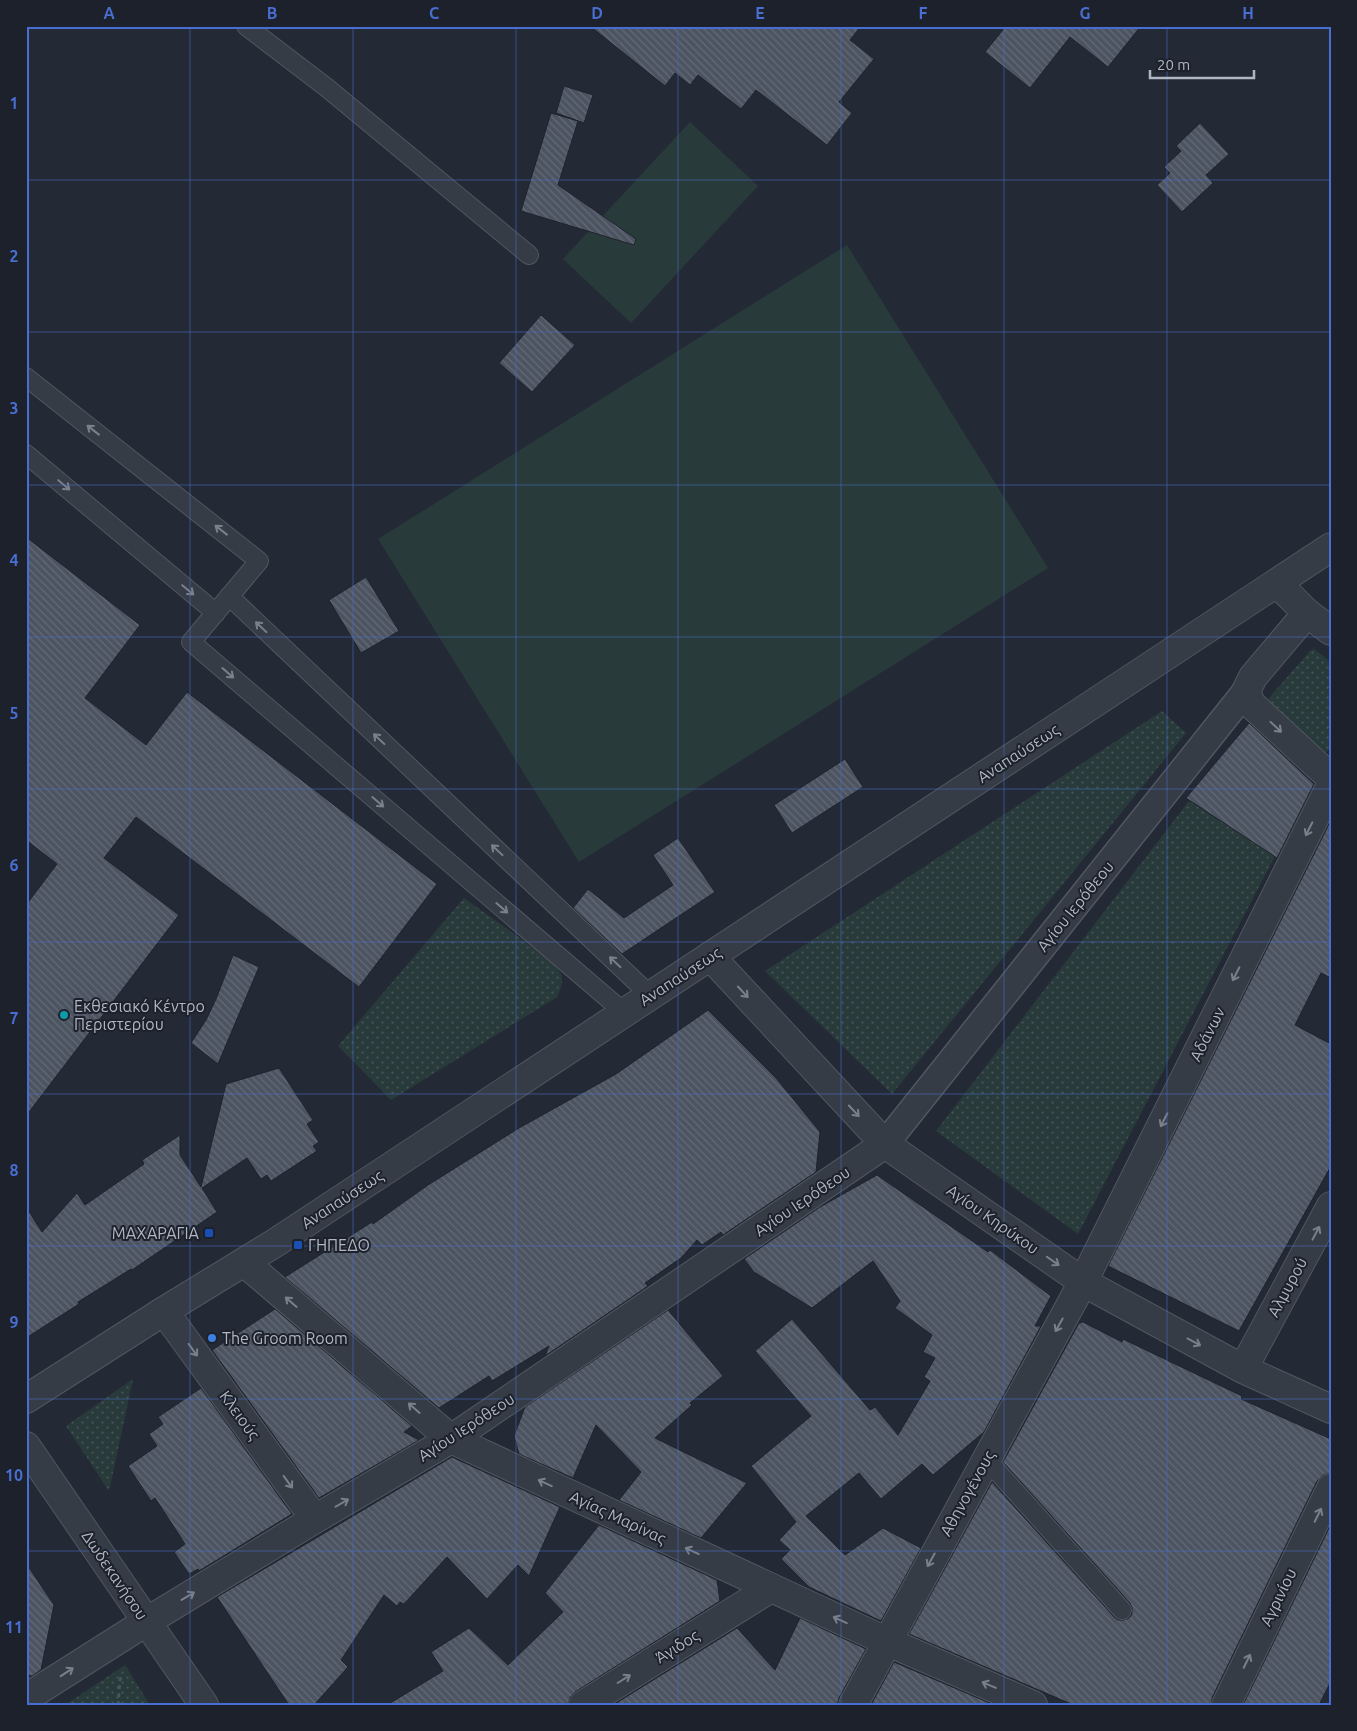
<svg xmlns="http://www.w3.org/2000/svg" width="1357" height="1731" viewBox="0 0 1357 1731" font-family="Ubuntu,sans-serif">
<defs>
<pattern id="park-dots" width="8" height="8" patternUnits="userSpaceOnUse" patternTransform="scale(1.25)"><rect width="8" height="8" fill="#293a3b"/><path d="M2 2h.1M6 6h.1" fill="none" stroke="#465456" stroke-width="1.8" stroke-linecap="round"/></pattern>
<pattern id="building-back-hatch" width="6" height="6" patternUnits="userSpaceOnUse" patternTransform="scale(1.25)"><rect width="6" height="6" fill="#4c5461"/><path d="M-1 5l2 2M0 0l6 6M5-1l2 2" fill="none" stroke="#636a76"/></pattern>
</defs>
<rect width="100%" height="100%" fill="#232a35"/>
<path fill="url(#park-dots)" d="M1314,649l17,13v84l-4,6h-4l-53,-46 -1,-8 41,-47z
M1162,711l24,22 -294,361 -127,-123z
M1189,801l86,55 -197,378 -142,-103z
M464,898c16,12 93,64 97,76 3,8 -1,16 -4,23l-166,103 -53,-54z
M133,1379l-24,112 -43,-65z
M125,1665l25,40h-85z"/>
<path fill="#293a3b" d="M690,122l68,64 -127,137 -68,-64z
M847,245l201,323 -469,294 -201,-323z"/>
<path fill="url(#building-back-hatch)" stroke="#1e232d" d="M590,26h271l-11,14 24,19 -35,43 13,11 -25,32 -71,-55 -15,19 -43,-34 -8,10 -15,-12 -10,13z
M1006,26h135l-33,41 -38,-30 -40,51 -45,-36z
M564,86l29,9 -9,28 -28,-10z
M551,113l27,8 -20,64 78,54 -2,6 -113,-34z
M1200,123l29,31 -23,21 7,8 -31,29 -25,-27 13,-12 -6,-6 17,-16 -5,-5z
M541,315l34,30 -43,47 -33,-29z
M26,537l114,88 -55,73 61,47 41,-53 250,192 -78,103 -223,-170 -32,41 75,57 -153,201v-211l31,-41 -31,-24z
M366,577l33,54 -38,22 -32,-53z
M1249,723l65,61 -37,74 -91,-60z
M845,759l18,28 -71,46 -18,-28z
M1331,820v158l-10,-5 -26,52 36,19v122l-92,165 -131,-65z
M678,838l37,54 -93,62 -49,-46 15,-19 36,29 49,-33 -20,-30z
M233,955l26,12 -41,97 -27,-21 15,-23 10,-21z
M708,1010l68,68 44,54 -4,40 -93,63 -2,-3 -19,13 -5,-5 -16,18 -36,25 3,3 -103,70 4,-10 -57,35 -3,-5 -50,32 -154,-131 87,-55 1,2 55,-39 91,-57 97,-54z
M279,1068l34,52 -6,4 12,18 -6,4 4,5 -46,30 -4,-6 -6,4 -14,-21 -45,30 15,24 -85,58 -1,-1 -53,33 1,2 -53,34v-131l16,25 35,-39 8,12 59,-41 -2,-4 38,-25v20l21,32 25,-103z
M877,1175l111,77 2,-2 61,46 -16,30h6l-57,106 -51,43 -11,-11 -41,35 -22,-26 -53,43 39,39 38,-27 38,20 -40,73 -72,-34 -28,-28 9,-9 -11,-10 17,-18 -45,-56 60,-50 -56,-65 37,-32 78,91 5,-3 23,28 32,-54 -6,-4 11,-19 -12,-6 9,-17 -37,-27 5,-7 -27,-40 -61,47 -58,-36 -10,-13 76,-52z
M275,1309l137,117 -8,6 15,8 -100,58 -107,-148z
M668,1310l55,66 -33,27 2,2 -37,33 92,45 -46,55 -82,-38 22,-28 -45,-47 -23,53 -54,-24 -5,-18 11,-29z
M1083,1322l39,20 1,-3 119,57 -1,3 90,40v34l-8,2 -6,6 -105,217 -1,7 -140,-1 -162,-70 83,-152 122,135 4,3h6l5,-2 3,-4v-6l-2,-5 -127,-141 76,-139z
M201,1388l91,126 -93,57 -1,-2 -9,5 -15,-22 11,-8 -30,-46 -4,3 -23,-35 29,-20 -8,-12 14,-10 -5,-7z
M452,1457l108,50 -31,69 -11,-11 -31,34 -40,-42 -43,47 -4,-2 -3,4 -13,-11 -43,65 7,7 -34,38h-25l-72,-108z
M1331,1524v157l-12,24h-76z
M599,1525l118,55 3,21 -145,91 -5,5 -2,8h-181l56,-34 -12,-19 38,-24 39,37 55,-53 -18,-19z
M26,1563l28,42 -13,65 -9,6 -6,-1z
M800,1618l66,31 -27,49 -2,7h-224l124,-77 38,42z
M894,1662l98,42 -121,1z"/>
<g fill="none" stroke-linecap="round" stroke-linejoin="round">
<defs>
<path id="service" d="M246,26l80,61 203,168
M26,377l233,184 -68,81 434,371
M26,454l190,159
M229,596l422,400
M986,1459l136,151"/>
<path id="pedestrian" d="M885,1144l361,-453"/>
<path id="minor" d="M1277,583l30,30 24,18
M1307,613l-54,64 -7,14 5,13 80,74
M710,956l175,188 198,138 160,87 88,40
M245,1263l206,176 435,202 147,64
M164,1311l151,208
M1243,1369l88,-163
M26,1698l120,-76 169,-103 136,-80 434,-295
M583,1705l188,-117
M853,1705l230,-423 248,-497
M1226,1705l105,-217"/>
<path id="tertiary" d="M26,1399l138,-88 111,-68 1056,-696
M26,1446l178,259"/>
</defs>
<use href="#service" stroke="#515761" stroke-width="20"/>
<use href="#pedestrian" stroke="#515761" stroke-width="29"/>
<use href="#minor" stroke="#515761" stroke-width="30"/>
<use href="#tertiary" stroke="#515761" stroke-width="30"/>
<path stroke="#465558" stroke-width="3" stroke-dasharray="4 4" stroke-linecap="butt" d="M118,1705l2,-26 3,-3"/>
<use href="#service" stroke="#363c46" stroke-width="18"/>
<use href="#pedestrian" stroke="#363c46" stroke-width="26"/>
<use href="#minor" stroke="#363c46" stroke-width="28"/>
<use href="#tertiary" stroke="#363c46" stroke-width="28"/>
</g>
<defs><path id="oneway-shaft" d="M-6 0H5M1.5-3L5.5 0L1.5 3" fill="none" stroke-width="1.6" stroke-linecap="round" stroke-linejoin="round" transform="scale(1.25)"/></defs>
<g stroke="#7a808a">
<use href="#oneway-shaft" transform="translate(93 430) rotate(-142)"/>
<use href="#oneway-shaft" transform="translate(64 485) rotate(40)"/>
<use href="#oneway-shaft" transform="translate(221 530) rotate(-142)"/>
<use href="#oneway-shaft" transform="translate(188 590) rotate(40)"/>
<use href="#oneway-shaft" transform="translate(261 627) rotate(-137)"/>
<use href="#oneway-shaft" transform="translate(228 673) rotate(41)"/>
<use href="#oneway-shaft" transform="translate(1276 727) rotate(43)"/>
<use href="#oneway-shaft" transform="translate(379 739) rotate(-137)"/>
<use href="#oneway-shaft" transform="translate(378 802) rotate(41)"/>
<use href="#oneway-shaft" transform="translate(1309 829) rotate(117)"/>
<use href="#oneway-shaft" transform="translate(497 850) rotate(-137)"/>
<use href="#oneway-shaft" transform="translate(502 908) rotate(41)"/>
<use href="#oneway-shaft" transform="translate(615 962) rotate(-137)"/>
<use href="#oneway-shaft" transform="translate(1236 974) rotate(117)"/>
<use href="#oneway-shaft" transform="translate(743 992) rotate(47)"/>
<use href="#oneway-shaft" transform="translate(854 1111) rotate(47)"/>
<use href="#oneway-shaft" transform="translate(1164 1120) rotate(117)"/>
<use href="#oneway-shaft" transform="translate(1316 1233) rotate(-62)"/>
<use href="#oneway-shaft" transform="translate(1053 1261) rotate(35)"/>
<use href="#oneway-shaft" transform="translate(291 1302) rotate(-139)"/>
<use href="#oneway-shaft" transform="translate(1059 1325) rotate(119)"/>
<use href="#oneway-shaft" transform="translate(1194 1342) rotate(28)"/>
<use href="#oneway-shaft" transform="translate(193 1350) rotate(54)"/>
<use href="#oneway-shaft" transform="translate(414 1408) rotate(-139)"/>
<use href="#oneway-shaft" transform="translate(288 1482) rotate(54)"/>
<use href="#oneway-shaft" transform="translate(545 1483) rotate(-155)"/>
<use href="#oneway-shaft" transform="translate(342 1503) rotate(-30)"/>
<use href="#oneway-shaft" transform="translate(1318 1515) rotate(-64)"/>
<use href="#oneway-shaft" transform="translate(692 1551) rotate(-155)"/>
<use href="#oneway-shaft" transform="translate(931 1560) rotate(119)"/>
<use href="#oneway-shaft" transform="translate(188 1596) rotate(-31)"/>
<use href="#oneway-shaft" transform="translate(840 1620) rotate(-155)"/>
<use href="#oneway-shaft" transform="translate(1247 1661) rotate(-64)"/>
<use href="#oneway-shaft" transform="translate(67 1672) rotate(-33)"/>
<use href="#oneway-shaft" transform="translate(624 1679) rotate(-32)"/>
<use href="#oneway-shaft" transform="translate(989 1685) rotate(-157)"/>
</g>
<path fill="none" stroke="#496ed1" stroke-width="1" stroke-opacity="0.55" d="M190,26v1679M353,26v1679M516,26v1679M678,26v1679M841,26v1679M1004,26v1679M1167,26v1679M26,180h1305M26,332h1305M26,485h1305M26,637h1305M26,789h1305M26,942h1305M26,1094h1305M26,1246h1305M26,1399h1305M26,1551h1305"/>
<circle fill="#0f9aa8" stroke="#1c212b" stroke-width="2" cx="64" cy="1015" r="5"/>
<g fill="#1a4fb4" stroke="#1c212b" stroke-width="2">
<rect x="204" y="1228" width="10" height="10" rx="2.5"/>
<rect x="293" y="1240" width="10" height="10" rx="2.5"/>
</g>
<circle fill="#3f7fe0" stroke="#1c212b" stroke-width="2" cx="212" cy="1338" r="5"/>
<g text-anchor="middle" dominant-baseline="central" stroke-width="4" stroke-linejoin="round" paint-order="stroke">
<g font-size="16" fill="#b1b7c2" stroke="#1c212b">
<text transform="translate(1018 753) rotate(-33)">Αναπαύσεως</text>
<text transform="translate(1075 906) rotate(-51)">Αγίου Ιερόθεου</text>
<text transform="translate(680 976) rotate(-33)">Αναπαύσεως</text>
<text transform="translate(1207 1034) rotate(-63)">Αδάνων</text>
<text transform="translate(342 1199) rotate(-33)">Αναπαύσεως</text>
<text transform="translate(802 1201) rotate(-34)">Αγίου Ιερόθεου</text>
<text transform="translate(993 1219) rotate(35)">Αγίου Κηρύκου</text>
<text transform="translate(1287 1287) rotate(-62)">Αλμυρού</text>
<text transform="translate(240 1415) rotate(54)">Κλειούς</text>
<text transform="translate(466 1427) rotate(-33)">Αγίου Ιερόθεου</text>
<text transform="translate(967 1493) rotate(-61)">Αθηνογένους</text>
<text transform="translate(618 1517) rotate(25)">Αγίας Μαρίνας</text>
<text transform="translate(115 1575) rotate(56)">Δωδεκανήσου</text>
<text transform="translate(1278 1597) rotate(-64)">Αγρινίου</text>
<text transform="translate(677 1646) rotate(-32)">Άγιδος</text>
</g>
<g font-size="16" fill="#b1b7c2" stroke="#1c212b" text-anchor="start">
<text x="74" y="1006">Εκθεσιακό Κέντρο<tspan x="74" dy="18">Περιστερίου</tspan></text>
<text x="199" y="1233" text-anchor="end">ΜΑΧΑΡΑΓΙΑ</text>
<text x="308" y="1245">ΓΗΠΕΔΟ</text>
<text x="222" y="1338">The Groom Room</text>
</g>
</g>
<rect width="1357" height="1731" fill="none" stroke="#1c212b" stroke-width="55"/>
<path d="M1150 70v8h104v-8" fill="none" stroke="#b1b7c2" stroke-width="2.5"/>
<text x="1157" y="70" font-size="15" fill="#b1b7c2" stroke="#1c212b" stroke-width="4" paint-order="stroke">20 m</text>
<rect x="28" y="28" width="1302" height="1676" fill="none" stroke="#496ed1" stroke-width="2"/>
<g font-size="16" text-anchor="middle" font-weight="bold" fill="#496ed1">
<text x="109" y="19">A</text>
<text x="272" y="19">B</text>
<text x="434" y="19">C</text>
<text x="597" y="19">D</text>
<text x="760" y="19">E</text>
<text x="923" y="19">F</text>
<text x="1085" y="19">G</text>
<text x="1248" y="19">H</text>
<text x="14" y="109">1</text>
<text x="14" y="262">2</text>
<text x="14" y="414">3</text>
<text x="14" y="566">4</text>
<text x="14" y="719">5</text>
<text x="14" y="871">6</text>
<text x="14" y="1024">7</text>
<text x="14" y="1176">8</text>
<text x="14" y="1328">9</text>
<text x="14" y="1481">10</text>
<text x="14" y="1633">11</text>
</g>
</svg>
